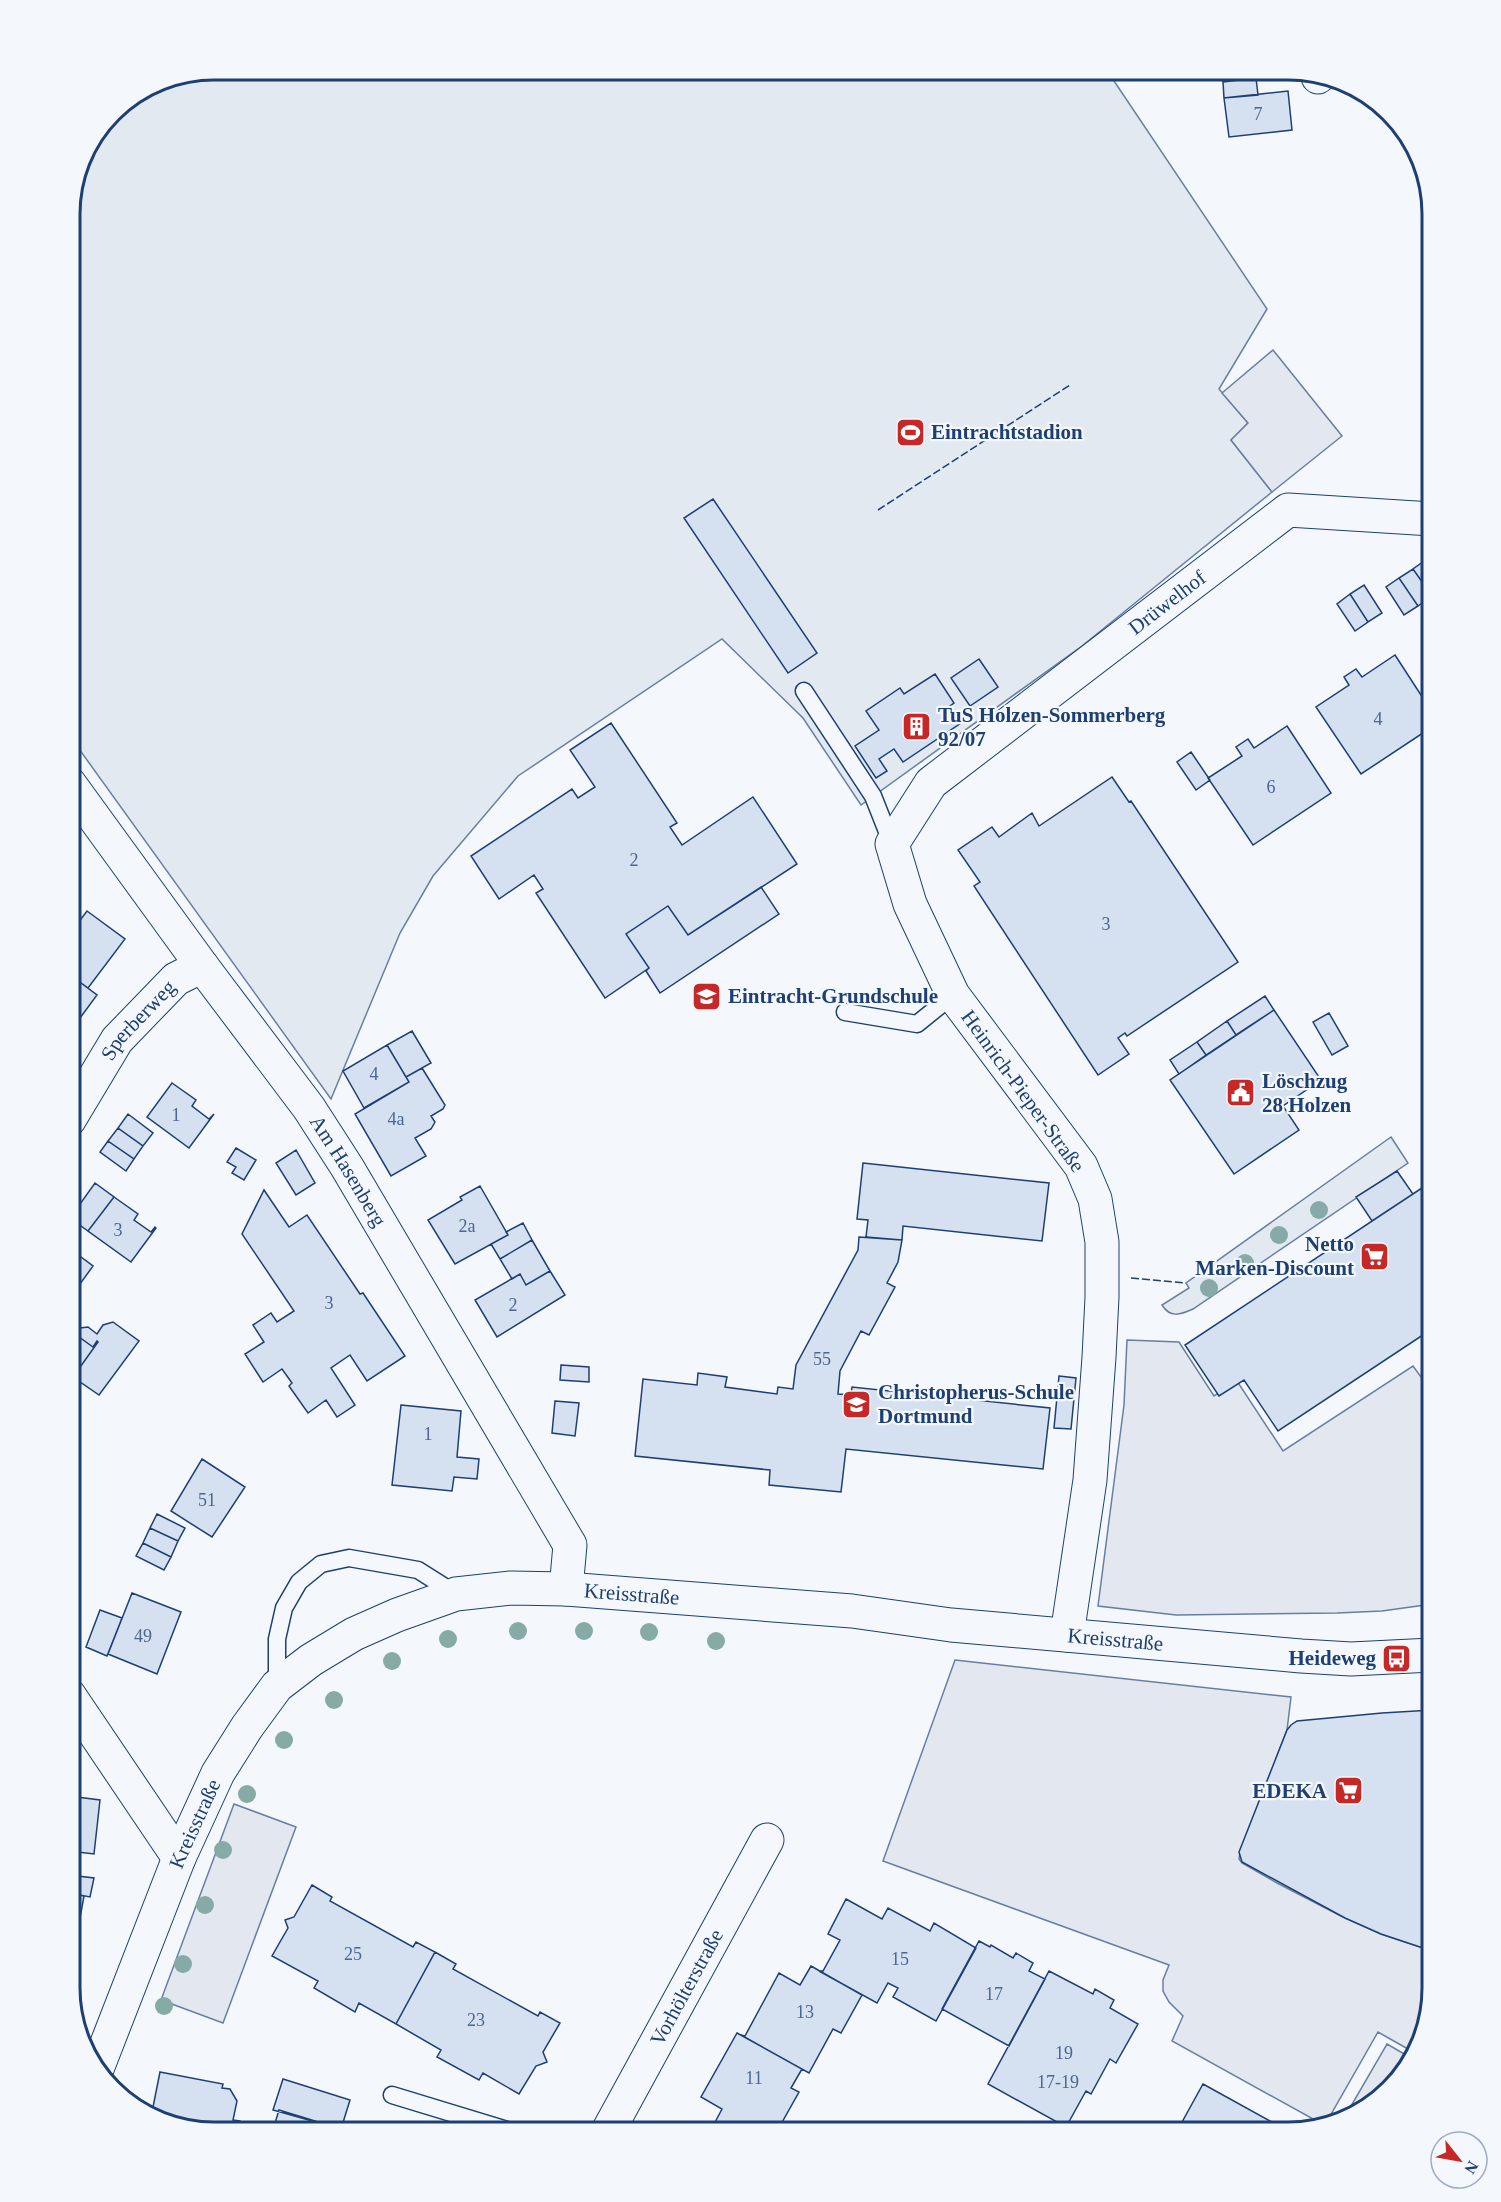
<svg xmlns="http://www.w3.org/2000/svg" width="1501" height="2202" viewBox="0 0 1501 2202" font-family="Georgia,serif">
<rect width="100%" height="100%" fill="#f4f7fb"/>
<path fill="#e3e9f0" stroke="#687fa3" stroke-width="1.5" d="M214,69h892l161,240 -48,80 29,34 -17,17 41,52 -190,154 -221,159 -58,-87 -81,-79 -204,137 -85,100 -33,57 -69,166 -262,-364v-530l11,-47 32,-47 47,-31z
M1391,1137l17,26 -215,146c-13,6 -23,9 -31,-4l27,-17 -3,-5z"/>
<path fill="#e3e8f0" stroke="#687fa3" stroke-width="1.5" d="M1273,350l69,86 -70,56 -41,-52 17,-17 -26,-30z
M1127,1340l52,2 35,54 23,-15 46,70 130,-85 19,26v212l-50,7 -45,2 -161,2 -78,-9 26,-201z
M955,1660l336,37 -4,33 -47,122 -1,7 3,4 35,20 64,33 40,18 51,17v38l-17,64 -37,-21 -52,91 -4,1 -150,-83 11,-25 -14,-14 -6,-11v-11l6,-15 -286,-104z
M234,1804l62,23 -73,196 -62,-23z
M1387,2044l26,15 -1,2 -53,53 -15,4z"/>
<path fill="#d5e0f0" stroke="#1d3f73" stroke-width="1.5" d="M1221,69h34l1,9 -33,4z
M1256,78l2,17 -34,3 -1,-16z
M1288,91l4,39 -63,7 -5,-39z
M713,499l104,154 -29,20 -104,-155z
M1427,559l5,9v28l-19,-27z
M1413,569l19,27 -14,10 -19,-28z
M1399,578l19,28 -14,9 -18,-28z
M1364,585l18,28 -14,9 -18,-28z
M1350,594l18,28 -13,9 -18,-27z
M1395,655l37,57v15l-71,47 -45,-67 33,-22 -5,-8 12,-8 6,8z
M979,659l19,28 -28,19 -19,-28z
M935,674l19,29 -4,3 11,17 -58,39 -9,-13 -15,10 8,12 -11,7 -21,-32 24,-16 -13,-19 34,-23 4,6z
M611,723l66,100 -7,4 12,18 71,-48 44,67 -109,71 -20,-29 -42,28 23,34 -44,30 -69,-105 7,-4 -9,-14 -35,24 -28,-43 101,-67 6,9 17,-11 -25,-37z
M1287,726l44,67 -78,52 -45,-67 34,-22 -6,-9 12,-8 6,9z
M1191,752l19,28 -14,10 -19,-28z
M1112,777l17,25 2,-1 107,161 -111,74 -2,-3 -7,5 11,16 -31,21 -124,-189 6,-4 -22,-32 34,-23 7,10 33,-24 7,13z
M761,887l18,27 -119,79 -14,-22 3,-3 -23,-34 42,-28 20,29z
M87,911l38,28 -37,49 -19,-14v-39z
M69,974l28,21 -28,38z
M1265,996l9,14 -38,25 -9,-14z
M1274,1010l47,70 -38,26 16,24 -65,44 -64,-94z
M1329,1013l19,33 -16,9 -19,-33z
M1227,1021l9,14 -30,20 -9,-13z
M412,1031l19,32 -25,14 -19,-32z
M1197,1042l9,13 -27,19 -9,-14z
M387,1045l22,37 -45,26 -21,-37z
M422,1068l23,37 -2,4 -12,7 4,6 -4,7 -16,9 11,18 -35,20 -36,-62 54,-32 -3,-5z
M172,1083l24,17 -4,6 17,13 5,-5 -25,34 -42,-31z
M128,1114l25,19 -10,13 -25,-18z
M118,1128l25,18 -9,13 -26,-18z
M108,1141l26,18 -8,12 -26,-19z
M236,1148l20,12 -12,20 -12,-7 4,-6 -9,-5z
M296,1150l19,33 -19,12 -20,-32z
M863,1163l186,20 -7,58 -139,-15 -1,14 -36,-3 2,-17 -11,-1z
M1397,1171l16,23 -41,27 -16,-24z
M1431,1182l1,147 -154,102 -34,-51 -25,16 -34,-51z
M95,1183l19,14 -26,34 -18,-13z
M480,1186l28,49 -53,29 -27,-44 34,-20 -2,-3z
M264,1190l25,37 18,-12 53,79 3,-1 42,63 -38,25 -17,-26 -19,13 24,37 -18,12 -11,-17 -18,13 -19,-27 3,-3 -10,-14 -19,13 -18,-28 19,-12 -11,-17 18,-12 6,9 17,-11 -52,-77z
M114,1197l24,17 -4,6 17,12 4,-5 1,1 -25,34 -43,-31z
M523,1223l9,17 -32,19 -9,-15 17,-9 -2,-3z
M859,1237l43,3 -4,22 -11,21 8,4 -26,48 -8,-4 -21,40 -2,23 13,1 1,-8 198,21 -7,61 -197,-20 -5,43 -72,-7 1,-15 -135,-14 8,-77 54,6 1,-12 29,4 -2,10 52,7 1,-7 15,2 3,-24 62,-115z
M532,1240l18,31 -24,14 -6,-11 -8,5 -12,-20z
M69,1248l24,18 -13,18 -11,-8z
M550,1271l15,24 -68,42 -22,-37 45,-26 6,11z
M69,1321l11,7 -5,6 18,13 4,-6 1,1 -25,35 -4,-3z
M113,1322l26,19 -40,54 -26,-18 25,-35 -1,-1 -4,6 -18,-13 5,-6 8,-1 9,7 6,-9z
M561,1365l28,2v15l-29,-2z
M1059,1376l17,2 -5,51 -17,-1z
M555,1401l24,2 -4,33 -23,-3z
M401,1405l60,6 -4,46 22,2 -2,20 -23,-2 -2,14 -60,-6z
M202,1459l43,28 -33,50 -41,-26z
M157,1514l28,14 -7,13 -28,-13z
M150,1528l28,13 -7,16 -28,-14z
M143,1543l28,14 -7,13 -28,-14z
M132,1593l49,19 -24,62 -49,-20z
M100,1610l22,8 -15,38 -21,-9z
M1432,1710v241l-51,-17 -36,-16 -103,-56 -3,-10 48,-122 4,-5 6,-4 85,-8z
M69,1796l31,4 -6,54 -25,-3z
M69,1875l25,3 -4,19 -21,-4z
M312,1885l20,12 -2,4 83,46 3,-5 19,10 -39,72 -37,-21 -4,9 -41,-24 4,-7 -46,-25 16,-28 -3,-8 9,-3z
M69,1893l15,3 -6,33 -9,-2z
M846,1899l36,20 6,-11 42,23 4,-8 42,25 -40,73 -43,-24 5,-9 -10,-5 -11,20 -58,-32h4l17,-31 -12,-6z
M69,1927l9,2 -7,31h-2z
M979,1941l11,6 1,-2 22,13 3,-5 17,10 -4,8 16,8 -36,67 -67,-37z
M435,1952l21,12 -3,5 85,47 2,-4 20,11 -17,29 4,10 -11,4 -17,28 -36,-21 -4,7 -42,-23 4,-7 -45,-26z
M69,1960l6,1 -6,29z
M811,1966l51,29 -21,38 -8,-4 -24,44 -68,-38 4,1 34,-63 21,12z
M1049,1971l44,23 2,-5 19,11 -4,8 28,16 -22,39 -6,-4 -19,35 -5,-3 -20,36 -78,-43z
M737,2033l65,36 -11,19 8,4 -23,41h-54l-13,-8 4,1 9,-17 -21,-12z
M160,2072l63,12 -1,4 8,1 7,12 -4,19 7,1 3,4 -2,8h-36l-54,-16z
M283,2079l67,21 -9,29 -68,-19z
M1203,2084l87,48 -114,1z
M279,2110l36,11 -4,12h-39z
M315,2121l26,8 10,4h-40z"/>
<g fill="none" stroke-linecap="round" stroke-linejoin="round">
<defs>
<path id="service" d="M804,691l69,105 19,48
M845,1012l72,12 36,-29
M277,1686v-47l7,-31 15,-26 22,-18 28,-6 69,12 38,24
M392,2095l125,38"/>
<g id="minor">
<path d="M1318,76v1"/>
<path id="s1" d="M69,783l133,183 107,142 38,59 223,378 -4,44"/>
<path id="s2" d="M69,1120l48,-80 59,-61 26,-13"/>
<path id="s3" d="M1067,1635l23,-155 9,-123 3,-60v-55l-7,-43 -14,-33 -128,-171 -43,-91 -18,-60 39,-61 357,-273 144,9"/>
<path d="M69,1695l110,163"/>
<path id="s4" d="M607,2133l160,-293"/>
</g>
<g id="secondary">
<path id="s5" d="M97,2069l82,-211 39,-85 29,-46 30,-41 34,-26 43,-26 43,-19 59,-21 55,-6 55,1 286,22 99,14 350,31 50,3 81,-4"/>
</g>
</defs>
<use href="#service" stroke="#1d3f73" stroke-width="19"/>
<use href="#minor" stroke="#1d3f73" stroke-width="35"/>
<use href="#secondary" stroke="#1d3f73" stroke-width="35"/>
<use href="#service" stroke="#f4f7fb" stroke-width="16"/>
<use href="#minor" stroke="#f4f7fb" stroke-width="33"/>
<use href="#secondary" stroke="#f4f7fb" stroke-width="33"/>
<path stroke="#1d3f73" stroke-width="1.5" stroke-dasharray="8 3" stroke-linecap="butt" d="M878,510l192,-125
M1131,1278l55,5"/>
</g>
<g fill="#86aba6">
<circle cx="1319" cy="1210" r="9"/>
<circle cx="1279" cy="1235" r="9"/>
<circle cx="1245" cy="1263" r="9"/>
<circle cx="1209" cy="1288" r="9"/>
<circle cx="518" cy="1631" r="9"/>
<circle cx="584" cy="1631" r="9"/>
<circle cx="649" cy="1632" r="9"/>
<circle cx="448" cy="1639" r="9"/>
<circle cx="716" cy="1641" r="9"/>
<circle cx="392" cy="1661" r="9"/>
<circle cx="334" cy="1700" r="9"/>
<circle cx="284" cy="1740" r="9"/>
<circle cx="247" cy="1794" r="9"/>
<circle cx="223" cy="1850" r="9"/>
<circle cx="205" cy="1905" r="9"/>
<circle cx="183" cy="1964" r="9"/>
<circle cx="164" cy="2006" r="9"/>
</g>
<defs>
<symbol id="stadium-square" viewBox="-11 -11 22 22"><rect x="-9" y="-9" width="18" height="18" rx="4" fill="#c62828" stroke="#f4f7fb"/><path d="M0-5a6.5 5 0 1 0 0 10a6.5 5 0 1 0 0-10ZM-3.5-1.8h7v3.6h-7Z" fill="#fff"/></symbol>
<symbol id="building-square" viewBox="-11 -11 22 22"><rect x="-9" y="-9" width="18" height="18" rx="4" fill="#c62828" stroke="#f4f7fb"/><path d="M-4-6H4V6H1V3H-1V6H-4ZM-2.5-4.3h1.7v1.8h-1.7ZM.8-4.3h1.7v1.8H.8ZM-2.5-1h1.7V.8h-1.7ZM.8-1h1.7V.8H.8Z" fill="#fff"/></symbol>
<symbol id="school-square" viewBox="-11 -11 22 22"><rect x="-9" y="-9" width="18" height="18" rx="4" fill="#c62828" stroke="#f4f7fb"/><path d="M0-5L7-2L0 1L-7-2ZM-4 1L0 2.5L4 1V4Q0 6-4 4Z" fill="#fff"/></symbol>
<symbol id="civic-square" viewBox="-11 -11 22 22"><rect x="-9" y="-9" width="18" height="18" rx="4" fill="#c62828" stroke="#f4f7fb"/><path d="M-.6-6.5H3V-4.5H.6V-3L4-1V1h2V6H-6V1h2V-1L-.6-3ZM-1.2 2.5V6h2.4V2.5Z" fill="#fff"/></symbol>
<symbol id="supermarket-square" viewBox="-11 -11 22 22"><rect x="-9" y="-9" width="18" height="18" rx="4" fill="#c62828" stroke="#f4f7fb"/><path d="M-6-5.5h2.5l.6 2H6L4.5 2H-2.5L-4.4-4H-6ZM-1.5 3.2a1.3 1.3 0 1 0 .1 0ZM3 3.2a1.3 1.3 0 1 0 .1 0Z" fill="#fff"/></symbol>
<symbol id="bus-square" viewBox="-11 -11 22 22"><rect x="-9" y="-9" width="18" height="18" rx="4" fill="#c62828" stroke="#f4f7fb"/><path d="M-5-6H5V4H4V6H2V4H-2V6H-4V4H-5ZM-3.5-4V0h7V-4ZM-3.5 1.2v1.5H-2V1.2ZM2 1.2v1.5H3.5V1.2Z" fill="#fff"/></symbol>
</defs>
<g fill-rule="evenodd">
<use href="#stadium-square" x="894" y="416" width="33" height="33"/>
<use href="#building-square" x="900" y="710" width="33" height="33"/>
<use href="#school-square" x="690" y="980" width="33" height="33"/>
<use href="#civic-square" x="1224" y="1076" width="33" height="33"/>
<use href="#supermarket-square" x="1358" y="1240" width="33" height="33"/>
<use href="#school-square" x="840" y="1388" width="33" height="33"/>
<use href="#bus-square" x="1380" y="1642" width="33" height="33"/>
<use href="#supermarket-square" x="1332" y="1774" width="33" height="33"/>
</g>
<g text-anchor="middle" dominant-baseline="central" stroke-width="4.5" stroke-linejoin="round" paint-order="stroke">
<g font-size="18" fill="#4b6792">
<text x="1258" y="114">7</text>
<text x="1378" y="719">4</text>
<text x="1271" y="787">6</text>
<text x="634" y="860">2</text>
<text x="1106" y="924">3</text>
<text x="374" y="1074">4</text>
<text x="176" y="1115">1</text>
<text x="396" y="1119">4a</text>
<text x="467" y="1226">2a</text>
<text x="118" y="1230">3</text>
<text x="329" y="1303">3</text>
<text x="513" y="1305">2</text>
<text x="822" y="1359">55</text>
<text x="428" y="1434">1</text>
<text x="207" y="1500">51</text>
<text x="143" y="1636">49</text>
<text x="353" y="1954">25</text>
<text x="900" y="1959">15</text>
<text x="994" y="1994">17</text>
<text x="805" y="2012">13</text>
<text x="476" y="2020">23</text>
<text x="1064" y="2053">19</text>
<text x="754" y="2078">11</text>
<text x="1058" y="2082">17-19</text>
</g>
<g font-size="21" font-weight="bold" fill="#1d3f73" stroke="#f4f7fb" text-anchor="start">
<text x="931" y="432">Eintrachtstadion</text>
<text x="938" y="715">TuS Holzen-Sommerberg<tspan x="938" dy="24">92/07</tspan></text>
<text x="728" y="996">Eintracht-Grundschule</text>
<text x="1262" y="1081">Löschzug<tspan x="1262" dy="24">28 Holzen</tspan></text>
<text x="1354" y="1244" text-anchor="end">Netto<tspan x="1354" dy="24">Marken-Discount</tspan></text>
<text x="878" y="1392">Christopherus-Schule<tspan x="878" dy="24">Dortmund</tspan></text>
<text x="1376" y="1658" text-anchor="end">Heideweg</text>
<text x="1327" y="1791" text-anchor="end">EDEKA</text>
</g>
<g font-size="21" fill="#1d3f73" stroke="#f4f7fb">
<text stroke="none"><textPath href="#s3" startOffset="1221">Drüwelhof</textPath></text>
<text stroke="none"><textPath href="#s2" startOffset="122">Sperberweg</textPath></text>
<text transform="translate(1023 1091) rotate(54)">Heinrich-Pieper-Straße</text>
<text stroke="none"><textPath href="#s1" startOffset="478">Am Hasenberg</textPath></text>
<text stroke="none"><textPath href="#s5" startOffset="804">Kreisstraße</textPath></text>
<text stroke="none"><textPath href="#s5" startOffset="1290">Kreisstraße</textPath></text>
<text stroke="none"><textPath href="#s5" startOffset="264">Kreisstraße</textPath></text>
<text stroke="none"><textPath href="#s4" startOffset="166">Vorhölterstraße</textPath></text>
</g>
</g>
<path d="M0 0H1501V2202H0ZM214 80H1288A134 134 0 0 1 1422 214V1988A134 134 0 0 1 1288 2122H214A134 134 0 0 1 80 1988V214A134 134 0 0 1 214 80Z" fill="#f4f7fb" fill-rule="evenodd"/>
<path fill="none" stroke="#1d3f73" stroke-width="3" d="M214 80H1288A134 134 0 0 1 1422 214V1988A134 134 0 0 1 1288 2122H214A134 134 0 0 1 80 1988V214A134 134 0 0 1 214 80Z"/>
<g transform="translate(1459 2160) rotate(121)"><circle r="28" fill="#f4f7fb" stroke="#9eadc5" stroke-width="1.5"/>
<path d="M0-4.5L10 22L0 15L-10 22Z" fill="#c62828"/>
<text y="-9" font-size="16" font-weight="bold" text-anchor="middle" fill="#1d3f73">N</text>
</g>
</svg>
